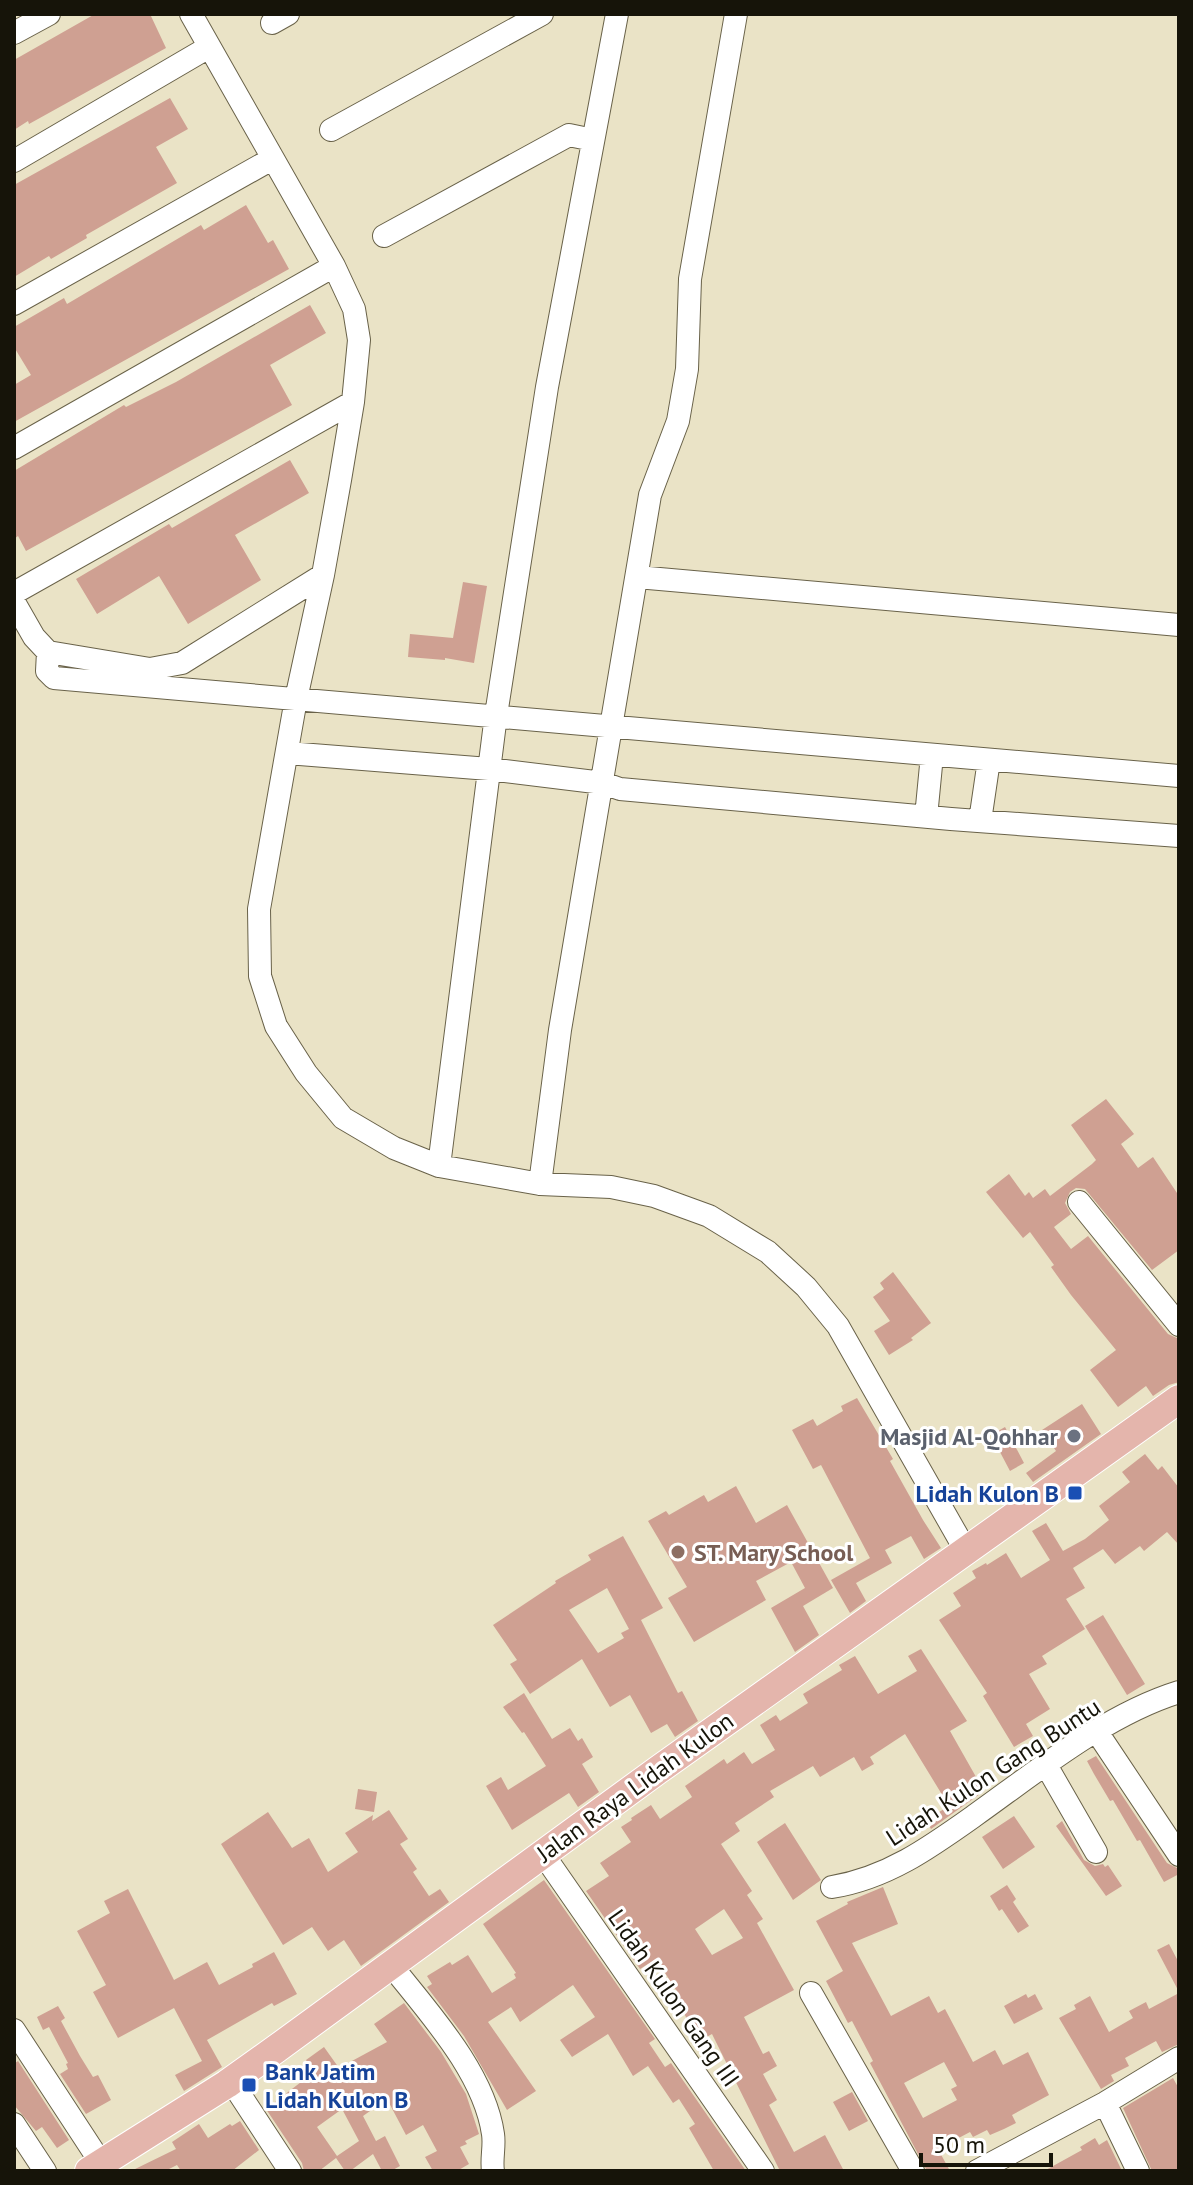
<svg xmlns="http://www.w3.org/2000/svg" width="1193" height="2185" viewBox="0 0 1193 2185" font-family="'PT Sans',sans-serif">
<rect width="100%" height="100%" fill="#eae3c6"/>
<path fill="#cfa092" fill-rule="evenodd" d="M95,14h55l16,34 -137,76 -1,-3 -14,9v-70z
M170,98l18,31 -32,18 21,36 -91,52 1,3 -36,21 -2,-3 -35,21v-92z
M246,205l22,38 5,-3 16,29 -275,153v-37l17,-10 -17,-28v-20l50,-29 3,6 134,-79 3,5z
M310,305l16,28 -56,32 22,40 -266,146 -8,-15 -4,3v-68l110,-66 2,2 50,-25z
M290,460l19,33 -74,42 26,45 -73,44 -29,-48 -62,38 -21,-35 93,-55 3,4z
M463,582l24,4 -13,77 -29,-5v2l-37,-3 2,-23 43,4z
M1106,1099l28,35 -13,10 17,24 15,-11 26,39v54l-27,20 -67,-81 -9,-1 -6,4 -5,11 6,11 -17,13 17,22 17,-13 80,98 11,5v43l-10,3 -16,11 -7,-10 -28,21 -28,-37 26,-20 -45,-55 -20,-28 3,-2 -24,-33 -7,6 -37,-46 23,-18 16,22 4,-4 4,6 12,-9 5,7 42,-32 4,-4 -25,-35z
M893,1272l38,51 -20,15 2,2 -24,15 -15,-24 16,-10 -17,-24 11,-8 -4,-6z
M857,1398l36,61 -3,2 33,59 18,28 -17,11 -13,-23 -26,14 7,13 -36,20 10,18 -16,12 -19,-33 39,-22 -49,-93 -8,4 -21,-39 21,-11 4,7 26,-15 -2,-5z
M1082,1404l19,30 -68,48 -7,-9 30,-22 -14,-21z
M1005,1427l19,36 -14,8 -19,-36z
M1145,1454l13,16 4,-4 17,22v57l-12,-13 -23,19 -4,-5 -25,18 -12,-15 -30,19 12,20 -19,11 19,30 -43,27 5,8 -18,10 21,35 -24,15 7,12 -19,11 -31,-51 4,-3 -48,-73 22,-14 -8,-13 23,-15 -4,-7 14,-8 1,2 19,-12 15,25 29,-18 -18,-29 14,-8 17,28 22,-12 24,-19 -10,-14 31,-24 -8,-10z
M736,1486l20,37 31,-18 46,83 -30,18 16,29 -24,17 -24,-44 34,-20 -14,-26 -35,19 10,19 -72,42 -26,-44 19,-11 -39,-66 18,-10 3,4 35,-20 4,7z
M623,1536l40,72 -22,12 37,73 4,-2 16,30 -23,16 -8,-13 -16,9 -21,-38 -20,12 -28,-48 -52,35 -20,-30 7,-4 -24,-35 63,-42 -1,-2 36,-21 -3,-5zM607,1588l22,41 -8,4 3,5 -26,15 -29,-43z
M1103,1615l42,69 -18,11 -42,-69z
M921,1649l46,72 -17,10 34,60 -53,38 -5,-9 23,-14 -44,-72 -35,23 4,7 -12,7 -8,-14 -34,20 -7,-11 -43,25 4,6 -39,26 5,8 -19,13 31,47 -5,4 16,24 -6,4 37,67 -50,27 19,37 6,-3 8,15 -14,8 14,26 -8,5 25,47 31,-17 19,36h-64l-68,-137 -13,7 -25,-46 4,-2 -22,-34 -16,10 -54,-78 23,-15 -9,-13 31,-21 -10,-15 11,-7 -1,-2 20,-13 9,14 32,-22 -7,-11 39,-27 3,5 17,-12 8,12 23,-14 -15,-25 16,-10 4,6 28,-18 -5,-9 39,-24 -3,-5 16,-9 23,38 39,-23 -9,-15zM724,1909l19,29 -31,17 -17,-26z
M524,1693l28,46 18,-11 8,13 4,-3 11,19 -11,7 17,28 -21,15 -9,-14 -57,37 -26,-44 15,-9 7,13 38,-24 -22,-34 -2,1 -19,-26z
M1096,1756l71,107 12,6v5l-15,8 -24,-42 -3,1 -24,-41 -3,1 -16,-27 -7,-13z
M358,1789l19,3 -3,20 -19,-3z
M389,1810l19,29 -8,5 17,25 -4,3 16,24 11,-7 9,13 -88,64 -17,-26 -16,11 -16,-24 -29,18 -62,-101 47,-32 24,36 17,-10 19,34 30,-20 -13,-19 28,-18 -1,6z
M1014,1816l21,31 -32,22 -21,-32z
M1062,1821l22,39 11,6 8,-2 2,3 3,-2 14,21 -16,10 -50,-70z
M785,1823l36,57 -28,20 -36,-58z
M544,1880l111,159 -6,4 16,24 6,-4 75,108h-32l-25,-43 6,-4 -16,-25 -6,4 -25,-37 -15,10 -25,-42 -36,23 -12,-17 35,-23 -22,-32 -53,37 -9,-15 -23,15 48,69 -29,19 -43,-74 -37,-49 5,-3 -5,-8 23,-14 2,3 16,-10 24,38 24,-15 -2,-4 2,-1 -33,-49z
M1007,1885l9,14 -3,3 16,24 -11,7 -16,-24 -3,2 -9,-15z
M883,1887l15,37 -46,19 39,73 38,-20 9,17 7,-4 28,53 22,-12 8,15 25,-13 21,43 -37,20 4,8 -12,6 -14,6 -3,-5 -14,7 -3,-5 -32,17 12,22h-23l-57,-108 3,-2 -21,-40 -4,2 -22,-42 17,-10 -27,-50 32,-17 -1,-2zM944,2062l13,24 -6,3 6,11 -34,18 -19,-35z
M128,1889l46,91 33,-18 12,23 34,-18 -1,-3 22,-12 23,42 -23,12 -2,-3 -65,37 15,27 -38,24 -9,-16 27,-14 -28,-53 -56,30 -25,-46 13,-7 -29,-54 33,-18 -6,-12z
M1169,1944l10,19v29l-22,-42z
M1179,1993v51l-17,8 -6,-11 -31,17 4,8 -18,9 3,6 -13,8 -42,-71 17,-9 -2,-4 16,-9 19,36 24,-14 -4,-7 17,-9 3,7z
M1026,1994l2,4 7,-4 8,15 -29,15 -10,-18z
M404,2003l37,49 25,42 13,40 -14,7 2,3 -7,3 9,17 -12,7h-24l-8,-14 12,-6 -14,-26 -17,10 -19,-36 -24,17 13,25 9,-5 15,30 -9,5h-9l-9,-17 -23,17h-5l-9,-13 -17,13h-15l-2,-8 -36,-54 48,-37 -8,-12 18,-13 15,21 48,-26 -13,-18zM342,2109l17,32 -22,15 -20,-29z
M58,2006l7,12 -4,3 19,35 13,21 5,-2 13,25 -25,14 -26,-40 8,-5 -2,-5 2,-1 -19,-36 -6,3 -6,-13z
M18,2061l51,79 -12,8 -15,-21 -6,4 -22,-26v-41z
M1173,2078l6,11v82h-27l-29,-63z
M852,2092l16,29 -19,10 -16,-29z
M240,2121l19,29 -27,21h-51l-4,-6 -12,6h-34l45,-22 -4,-7 27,-18 9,14 22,-14 2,2z
M1095,2138l4,7 8,-5 15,31h-78l38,-21 -2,-3z"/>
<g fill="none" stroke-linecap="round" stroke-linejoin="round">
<defs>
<path id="minor" d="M191,14l143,252 20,43 5,31 -6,62 -13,78 -17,95 -27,124 -37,210 1,67 16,50 30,47 37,45 51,30 45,18 101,18 71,3 43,9 55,20 59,36 38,35 32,39 128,225
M272,23l16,-9
M14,33l35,-19
M331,130l211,-116
M14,161l195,-114
M384,236l185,-101 24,5
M14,304l258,-145
M14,448l320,-182
M637,577l542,48
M14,593l339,-191
M14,602l20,35 14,15 102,17 32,-6 141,-88
M48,652l-1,19 7,7 1125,98
M287,753l202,16 114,14 17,6 331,30 228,17
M926,817l6,-62
M980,821l9,-61
M439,1166l57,-451 51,-328 70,-373
M540,1184l20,-154 90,-535 28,-74 9,-52 3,-90 46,-265
M1079,1202l100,123
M1097,1732l82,123
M1046,1765l50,87
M543,1854l220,317
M832,1887c55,-9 97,-39 142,-71 62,-44 131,-101 205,-124
M391,1965c37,47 93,107 102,169 2,12 -2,25 0,37
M811,1993l102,178
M14,2030l87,133
M231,2081l59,90
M1105,2103l33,68
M14,2124l31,47
M977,2171l128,-68 74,-45"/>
<path id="major" d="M89,2171l138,-87 49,-35 382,-279 521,-371"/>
</defs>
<use href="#minor" stroke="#696249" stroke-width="24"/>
<use href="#major" stroke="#fff" stroke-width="30"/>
<use href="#minor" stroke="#fff" stroke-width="22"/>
<use href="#major" stroke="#e4b5ac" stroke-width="28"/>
</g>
<circle fill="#6b7280" stroke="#fff" stroke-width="3" cx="1074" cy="1436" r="8"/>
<g fill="#1a4fb4" stroke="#fff" stroke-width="3">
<rect x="1067" y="1485" width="16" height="16" rx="4"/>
<rect x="241" y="2077" width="16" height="16" rx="4"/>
</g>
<circle fill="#8d6e63" stroke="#fff" stroke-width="3" cx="678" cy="1552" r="8"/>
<g text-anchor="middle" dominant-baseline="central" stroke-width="6" stroke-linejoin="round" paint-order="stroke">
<g font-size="24" font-weight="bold" fill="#5b616d" stroke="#fff" text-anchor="end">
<text x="1058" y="1436">Masjid Al-Qohhar</text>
</g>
<g font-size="24" font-weight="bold" fill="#164399" stroke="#fff" text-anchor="end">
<text x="1059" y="1493">Lidah Kulon B</text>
<text x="265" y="2071" text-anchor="start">Bank Jatim<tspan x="265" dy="28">Lidah Kulon B</tspan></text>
</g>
<g font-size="24" font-weight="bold" fill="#785e54" stroke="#fff" text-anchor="start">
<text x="694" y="1552">ST. Mary School</text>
</g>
<g font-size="24" fill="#161409" stroke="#fff">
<text transform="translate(993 1772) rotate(-33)">Lidah Kulon Gang Buntu</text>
<text transform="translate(635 1787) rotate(-36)">Jalan Raya Lidah Kulon</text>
<text transform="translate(674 1998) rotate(55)">Lidah Kulon Gang III</text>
</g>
</g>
<rect width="1193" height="2185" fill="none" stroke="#161409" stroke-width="32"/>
<path d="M921 2153v12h130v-12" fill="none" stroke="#161409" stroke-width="4"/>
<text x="933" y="2153" font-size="24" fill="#161409" stroke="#ffffff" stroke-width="6" paint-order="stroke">50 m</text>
</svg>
